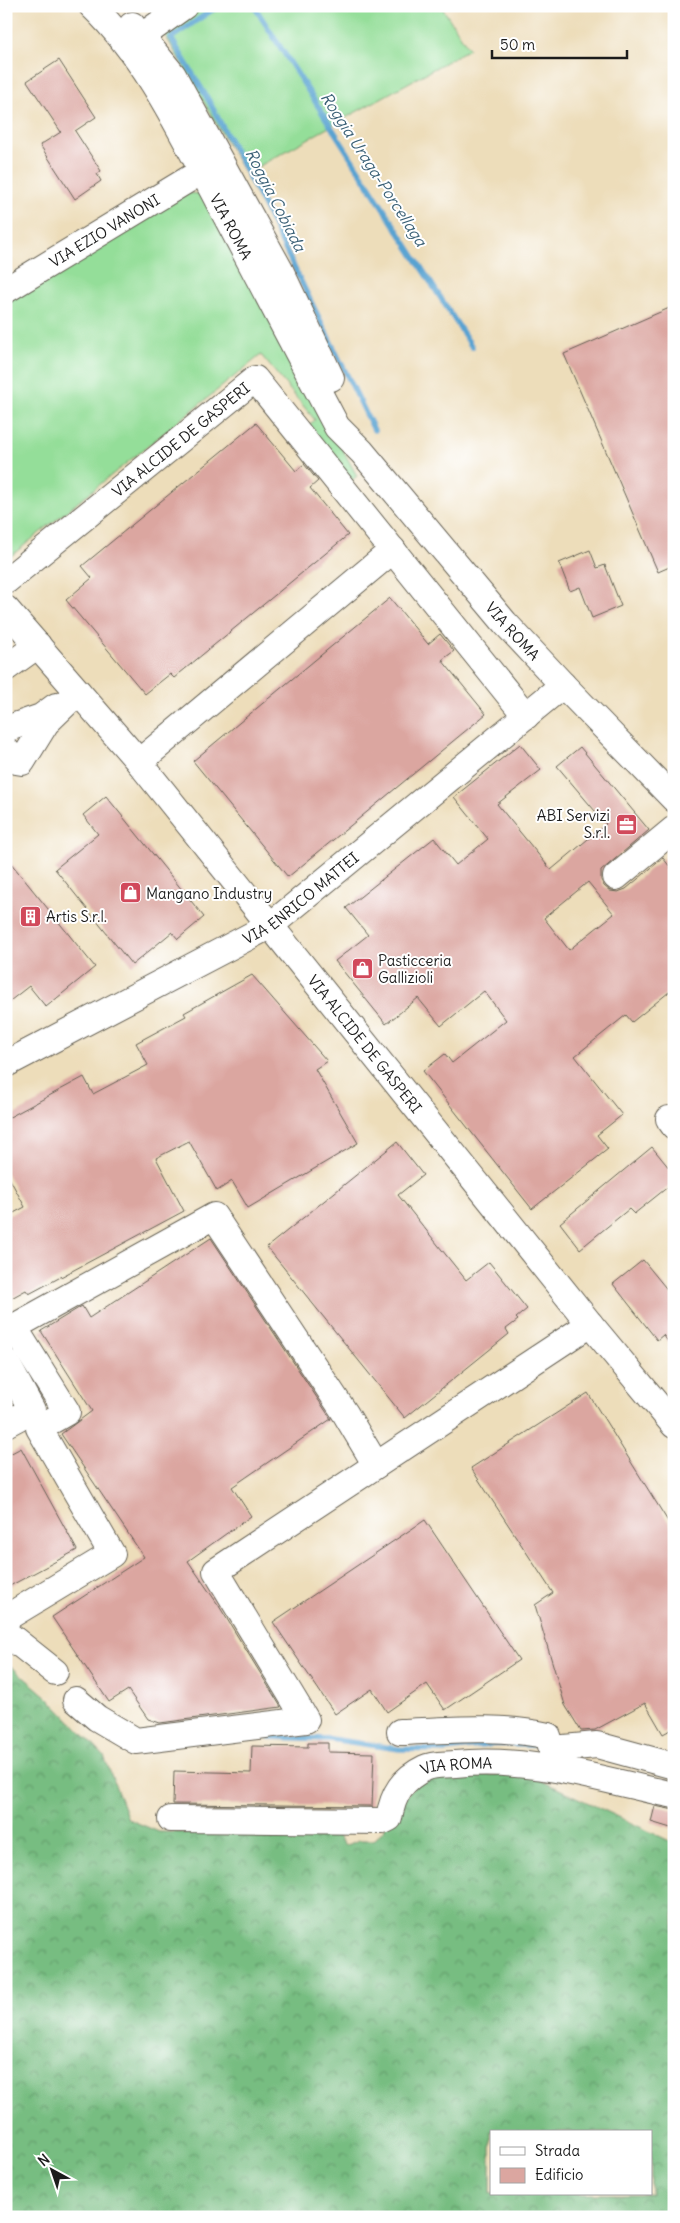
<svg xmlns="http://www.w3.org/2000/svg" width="680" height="2223" viewBox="0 0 680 2223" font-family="Delius,sans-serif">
<defs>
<pattern id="forest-crowns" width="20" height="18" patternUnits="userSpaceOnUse" patternTransform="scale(1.25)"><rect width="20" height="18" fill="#77bd81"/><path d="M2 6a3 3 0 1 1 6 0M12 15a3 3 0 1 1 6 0" fill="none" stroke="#619969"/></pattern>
</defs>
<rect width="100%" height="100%" fill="#fff"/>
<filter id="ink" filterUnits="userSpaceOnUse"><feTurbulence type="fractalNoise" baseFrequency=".02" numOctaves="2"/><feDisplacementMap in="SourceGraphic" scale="10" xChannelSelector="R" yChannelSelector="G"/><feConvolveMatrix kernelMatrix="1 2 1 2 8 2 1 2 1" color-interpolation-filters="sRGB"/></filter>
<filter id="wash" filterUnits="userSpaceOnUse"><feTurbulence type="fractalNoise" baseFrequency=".0096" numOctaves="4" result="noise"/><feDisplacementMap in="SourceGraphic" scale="20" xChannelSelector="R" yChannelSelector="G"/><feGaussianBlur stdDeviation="1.12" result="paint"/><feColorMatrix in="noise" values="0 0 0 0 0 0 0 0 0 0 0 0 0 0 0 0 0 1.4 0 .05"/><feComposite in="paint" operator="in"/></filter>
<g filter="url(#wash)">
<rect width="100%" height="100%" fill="#edddba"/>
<path fill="#94de99" stroke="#587d5a" d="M191,6h250l28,43 -224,125 -84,-146z
M188,193l15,1 154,282 -9,7 -44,-54 11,-9 -54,-65 -255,205v-260z"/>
<path fill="url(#forest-crowns)" stroke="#4a6c4e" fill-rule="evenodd" d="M6,1662l42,36 56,58 24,63 31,13 178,3 8,11 14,-6h14l9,-8 38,-55 107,-3 147,69v374h-668zM491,2132h160v62h-160z"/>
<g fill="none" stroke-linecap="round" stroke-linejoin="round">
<path stroke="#59a3d1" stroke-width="5.5" d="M218,6l-47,32 38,63 54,103 111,226
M254,6l218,341
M268,1737l62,2 69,10 46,1 51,-6 36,1"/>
</g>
<g id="blocks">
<path fill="#dba6a0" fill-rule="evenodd" d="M59,60l37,57 -21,14 26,40 -4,3 4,7 -26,18 -35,-54 21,-13 -34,-51z
M674,306v259l-16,7 -94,-218z
M256,423l40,48 8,-7 14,17 -8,7 38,47 -174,143 -4,-4 -25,20 -79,-94 26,-22 -10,-12z
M590,550l7,18 8,-3 16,41 -29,12 -12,-31 -10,4 -11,-28z
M390,598l38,46 12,-10 14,17 -12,9 44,54 -198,163 -95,-116z
M520,744l21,26 -44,34 54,66 55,-46 -49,-58 23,-19 69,83 -48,41v9l3,6 6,5 8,1 8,-3 37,-31 11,14v116l-42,34 -6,-7 -51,41 47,59 -25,20 11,14 -76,60 -109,-138 22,-17 7,9 54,-43 -22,-29 -43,35 -23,-28 -32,26 -51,-63 33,-26 -22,-27 88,-70 22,27 32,-26 -34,-42zM588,882l26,32 -45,36 -25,-32z
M106,796l98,121 -26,22 -6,-7 -40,33 -77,-96 43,-35 -15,-19z
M6,857l89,110 -49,40 -17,-21 -23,18z
M252,975l75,86 -12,8 43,74 -110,65 -16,-27 -15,10 -28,-50 -33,17 28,53 -155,83 -3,-4 -20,11v-84l19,-10 -19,-35v-53l78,-42 9,17 55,-29 -12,-22 50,-27 -2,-3z
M397,1142l26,33 -25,20 68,85 23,-18 38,47 -11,9 2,2 -12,9 3,5 -104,84 -138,-171z
M652,1147l22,27v8l-40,32 -5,-5 -49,40 -20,-26z
M211,1238l120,181 -99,68 19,29 -63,45 31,45 62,101 -121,16 -12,-4 -20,-29 -19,12 -57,-85 92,-60 -83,-123 31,-23 -51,-80 41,-25 7,12z
M643,1260l31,38v51l-11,-14 -6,5 -44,-56z
M588,1393l86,138v197l-11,6 -18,-31 -50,27 -14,1 -16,-26 -30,-100 18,-12 -82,-125z
M21,1448l56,102 -71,38v-132z
M425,1520l94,140 -74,50 -18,-26 -40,28 -15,-23 -37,25 -62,-92z
M308,1743h20v9l46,1 -2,53 -199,-2 1,-33 77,2 1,-27 56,1z
M655,1806l19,4v19l-23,-7z"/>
</g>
</g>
<g filter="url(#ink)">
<use href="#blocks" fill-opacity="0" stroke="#656053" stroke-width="1"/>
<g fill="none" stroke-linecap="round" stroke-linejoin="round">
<defs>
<g id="minor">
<path id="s1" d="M92,6c56,54 89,126 125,193 40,76 80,152 120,228l25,25 143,171 58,62 111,114"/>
<path d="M132,25l41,50 107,195 51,108"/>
<path d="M142,36l42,-30"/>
<path id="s2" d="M6,290l211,-128"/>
<path id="s3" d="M6,581l249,-202 271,337"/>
<path id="s4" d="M6,609l133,153 451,562 84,101"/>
<path d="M6,668l32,-23"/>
<path d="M6,729l35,-12 15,-11"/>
<path d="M6,750l10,11 6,1 24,-39 32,-31"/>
<path d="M139,762l254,-212"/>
<path d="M616,877l58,-48"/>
<path id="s5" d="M6,1064l265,-139 292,-240"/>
<path d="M669,1119l5,7"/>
<path d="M6,1362l26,48 -26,14"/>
<path d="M6,1618l106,-64 -73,-126 28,-16 -53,-85 200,-111 131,197 31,52"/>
<path d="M6,1633l49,39"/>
<path d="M76,1700l21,18 39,23 170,-21 -90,-149 374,-247"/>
<path d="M400,1732c49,-2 100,-7 148,4l4,13v19"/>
<path d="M552,1749l45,-4 77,21"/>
<path id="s6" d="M171,1819l212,2 6,-3c4,-24 13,-39 36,-50 8,-4 21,-3 30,-4 75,-8 146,16 219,31"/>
</g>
</defs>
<use href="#minor" stroke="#656053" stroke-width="28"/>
<use href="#minor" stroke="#fff" stroke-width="26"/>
</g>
</g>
<defs>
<symbol id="office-square" viewBox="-11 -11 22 22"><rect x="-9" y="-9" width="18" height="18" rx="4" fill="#d1495b" stroke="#fff"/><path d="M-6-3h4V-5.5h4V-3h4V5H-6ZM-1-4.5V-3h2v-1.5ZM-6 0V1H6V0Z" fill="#fff"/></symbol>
<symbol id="shop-square" viewBox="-11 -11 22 22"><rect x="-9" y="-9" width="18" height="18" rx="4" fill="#d1495b" stroke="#fff"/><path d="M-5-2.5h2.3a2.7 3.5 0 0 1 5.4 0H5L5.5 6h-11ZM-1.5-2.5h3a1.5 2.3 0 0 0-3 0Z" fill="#fff"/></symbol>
<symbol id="building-square" viewBox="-11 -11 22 22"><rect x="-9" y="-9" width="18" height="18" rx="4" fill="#d1495b" stroke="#fff"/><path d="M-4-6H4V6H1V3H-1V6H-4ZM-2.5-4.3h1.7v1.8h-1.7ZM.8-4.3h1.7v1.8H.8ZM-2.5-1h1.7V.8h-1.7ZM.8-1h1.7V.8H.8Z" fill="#fff"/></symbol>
</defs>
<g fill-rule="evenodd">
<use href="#office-square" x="614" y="812" width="25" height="25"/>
<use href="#shop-square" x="118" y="880" width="25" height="25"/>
<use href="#building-square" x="18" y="904" width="25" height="25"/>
<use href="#shop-square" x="350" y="956" width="25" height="25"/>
</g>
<g text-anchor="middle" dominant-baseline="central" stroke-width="4" stroke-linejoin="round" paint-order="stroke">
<g font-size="15" fill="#1c1c1c" stroke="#fff">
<text stroke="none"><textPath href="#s1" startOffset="262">VIA ROMA</textPath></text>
<text stroke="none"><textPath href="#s2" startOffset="115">VIA EZIO VANONI</textPath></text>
<text stroke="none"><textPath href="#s3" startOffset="225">VIA ALCIDE DE GASPERI</textPath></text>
<text stroke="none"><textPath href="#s1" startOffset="758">VIA ROMA</textPath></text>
<text stroke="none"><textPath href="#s5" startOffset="339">VIA ENRICO MATTEI</textPath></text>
<text stroke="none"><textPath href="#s4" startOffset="564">VIA ALCIDE DE GASPERI</textPath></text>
<text stroke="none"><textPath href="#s6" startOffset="315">VIA ROMA</textPath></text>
</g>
<g font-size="15" fill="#1c1c1c" stroke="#fff" text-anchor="start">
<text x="610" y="815" text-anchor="end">ABI Servizi<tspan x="610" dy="17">S.r.l.</tspan></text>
<text x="146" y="893">Mangano Industry</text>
<text x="46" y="916">Artis S.r.l.</text>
<text x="378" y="960">Pasticceria<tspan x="378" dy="17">Gallizioli</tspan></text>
</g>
<g font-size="16" font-style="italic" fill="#3a6076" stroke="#fff">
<text transform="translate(374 169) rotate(57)">Roggia Uraga-Porcellaga</text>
<text transform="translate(276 200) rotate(63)">Roggia Cobiada</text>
</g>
</g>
<rect width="680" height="2223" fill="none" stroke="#fff" stroke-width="25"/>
<rect x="490" y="2130" width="162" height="65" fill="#ffffff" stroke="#a4a4a4"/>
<rect x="500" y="2147" width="25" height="8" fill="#ffffff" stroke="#a4a4a4"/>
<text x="535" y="2156" font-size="15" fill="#1c1c1c">Strada</text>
<rect x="500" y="2168" width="25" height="15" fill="#dba6a0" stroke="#a4a4a4"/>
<text x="535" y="2180" font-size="15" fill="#1c1c1c">Edificio</text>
<g transform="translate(52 2170) rotate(320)" stroke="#ffffff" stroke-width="4" paint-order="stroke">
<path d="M0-4L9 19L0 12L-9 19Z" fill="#1c1c1c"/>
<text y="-8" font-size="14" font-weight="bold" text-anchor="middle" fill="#1c1c1c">N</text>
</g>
<path d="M492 50v8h135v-8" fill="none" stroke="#1c1c1c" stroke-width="2.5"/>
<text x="500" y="50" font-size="15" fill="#1c1c1c" stroke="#ffffff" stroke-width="4" paint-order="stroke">50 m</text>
</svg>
